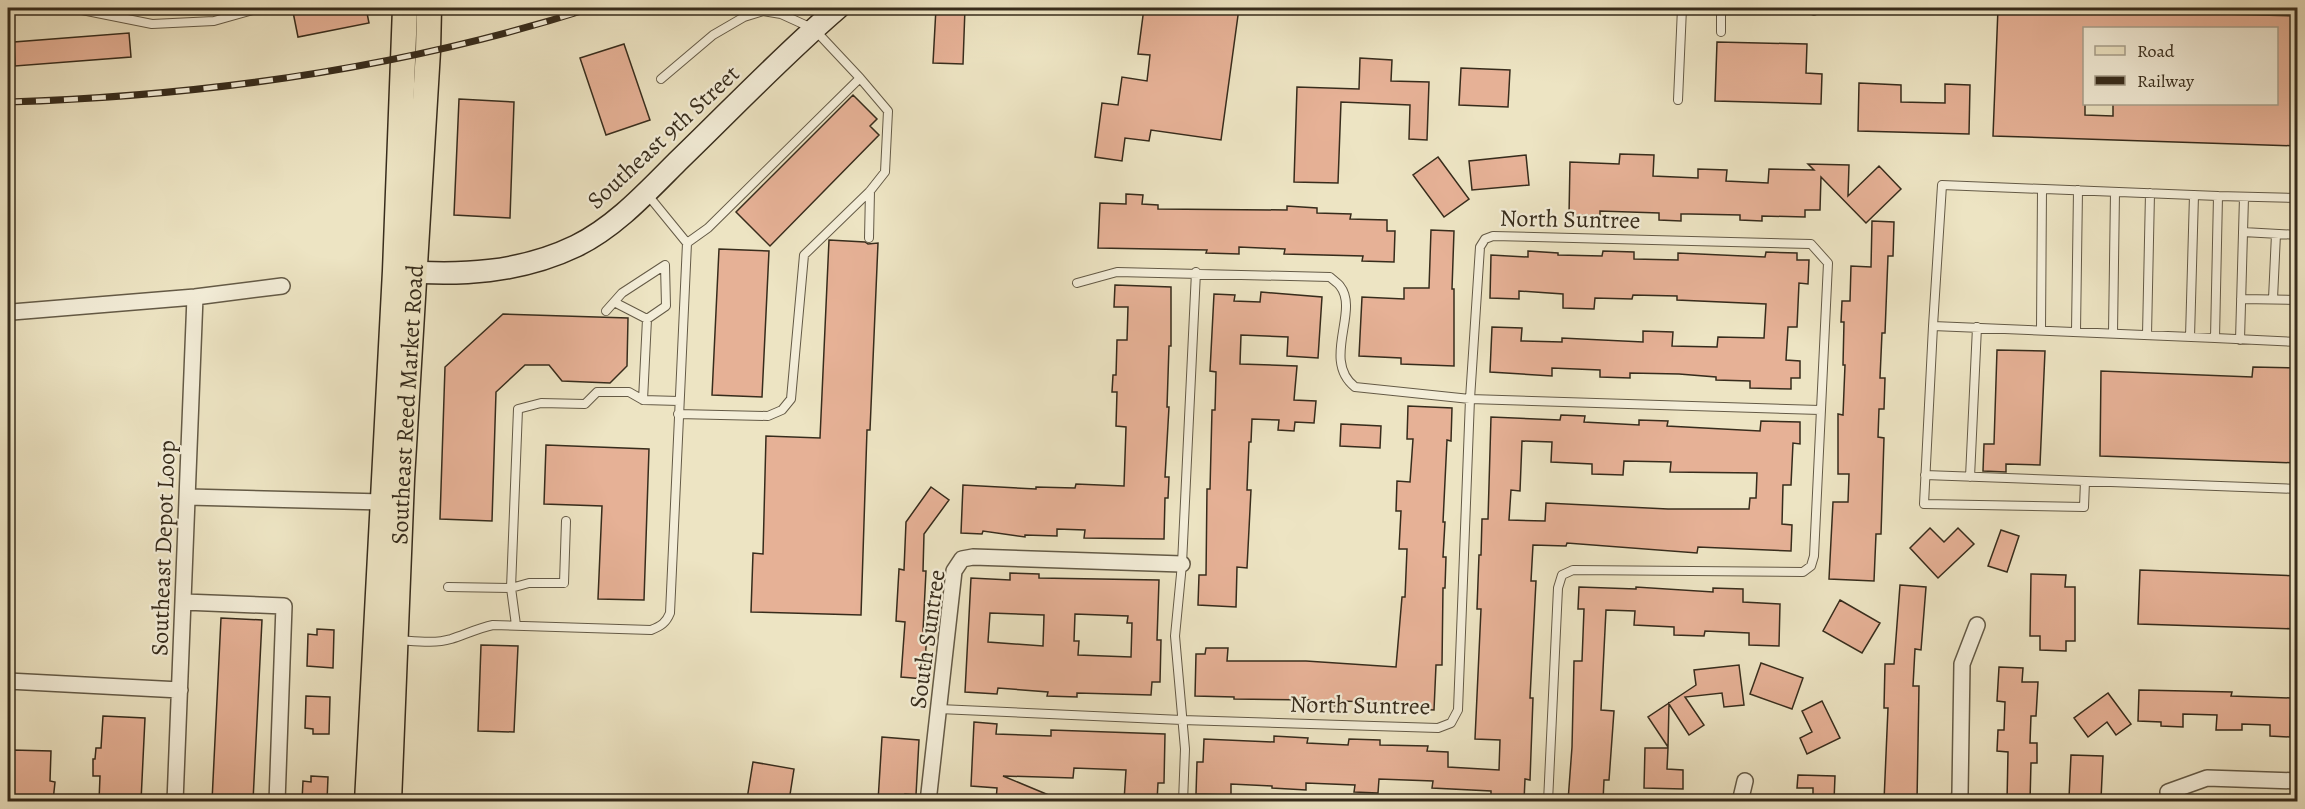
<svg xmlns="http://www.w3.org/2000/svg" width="2305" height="809" viewBox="0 0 2305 809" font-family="Alegreya,serif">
<rect width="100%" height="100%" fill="#ede4c3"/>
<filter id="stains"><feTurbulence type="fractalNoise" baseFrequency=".00333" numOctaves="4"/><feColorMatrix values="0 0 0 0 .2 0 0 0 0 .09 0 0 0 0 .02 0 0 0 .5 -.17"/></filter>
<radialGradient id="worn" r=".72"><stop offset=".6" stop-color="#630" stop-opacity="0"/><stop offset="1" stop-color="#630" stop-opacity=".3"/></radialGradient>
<path fill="#e6b196" stroke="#372c1c" stroke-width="1.5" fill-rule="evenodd" d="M318,8h48l3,15 -71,14 -5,-25z
M936,8h29l-2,56 -30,-1z
M1144,8h95l-18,132 -70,-10 -2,11 -24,-3 -3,23 -27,-4 7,-54 16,2 4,-28 25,4 3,-26 -12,-1z
M1998,8l300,8v130l-305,-10zM2085,28h192v76h-164v12l-28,-1z
M129,33l2,24 -116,9 -1,-24z
M1717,42l90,2 -1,29 16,1 -1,30 -106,-3z
M624,44l26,76 -44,15 -26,-77z
M1360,58l32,2 -1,21 38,1 -2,58 -18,-1 1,-34 -69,-3 -3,81 -44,-1 3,-95 62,2z
M1461,68l49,2 -2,37 -49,-2z
M1859,83l42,2v17l44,1v-19l25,1 -1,49 -111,-3z
M853,95l24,24 -7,7 9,9 -109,111 -34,-34z
M459,99l55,3 -4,116 -56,-3z
M1620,154l34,1 -1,21 45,2v-9l29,1 -1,11 42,2 1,-14 45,1 -6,-6 41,1 -1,31 31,-30 22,23 -35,34 -45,-46 -1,33h-15v7l-43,-1v5l-22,-1v-5l-50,-1h-9v7l-22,-1v-7l-59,-2v5l-31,-1 1,-53 49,2z
M1526,155l3,30 -57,5 -3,-29z
M1438,157l31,42 -25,18 -31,-42z
M1126,194l17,1 -1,9 16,1v4l129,1v-4l30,2v5l34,1 -1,5 37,1v11h8l-1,31 -32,-1 1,-5 -79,-2 1,-5 -46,-2v7l-33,-1 1,-3 -109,-2 2,-45 26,1z
M1872,221l22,1 -1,34h-5l-3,77h-3l-2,45h5l-1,31h-5l-1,28 6,1 -3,96h-5l-2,47 -45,-2 4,-77h15l1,-28h-11v-60l5,1 2,-50h-2l1,-43h-3l1,-21h8l1,-35 20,1z
M1431,230l23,1 -2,58h2v77l-53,-2v-6l-42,-2 3,-59 42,2v-11h25z
M829,240l36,2 3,2 10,-1 -8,187h-3l-6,185 -110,-3 2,-59 10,1 3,-118 54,2z
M719,249l50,2 -7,146 -50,-2z
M1528,251l30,2v2l44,1 1,-5 31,1v7l44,1v-7l87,4 1,-5 31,1v7h12l-1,24 -9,-1 -2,44h-9l-2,33 14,1v17h-9v11l-41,-1v-7l-34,-1v-3l-37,-3 -49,-1v5l-30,-1v-7l-48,-2v8l-62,-4 2,-45 30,1 -1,13 41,1v-4l81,4v-11l30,1 -1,14 45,1 1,-10 46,1 2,-34 -89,-4v-4l-44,-1 -1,4 -37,-1 -1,11 -31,-1v-14l-44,-3v8l-29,-1 1,-43 37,2z
M1115,285l56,2v59h-2l-2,61h2l-4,70h4l-1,21h-3l-1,41 -80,-1 1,-8 -28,-1v7l-32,-1v2l-42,-6 -1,3 -21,-1 2,-48 73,4v-2l39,1 1,-4 48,2 2,-59 -10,-1 1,-34h-5l1,-17h3l1,-35h10l1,-33h-14z
M1261,292l61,5 -4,61 -31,-2 1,-19 -47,-2 -1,29 57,2 -3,34 22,1 -2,22 -19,-1 -1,9 -16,-1 1,-10 -27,-1 -1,23h-2l-2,48h4l-4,78 -10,-1 -1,40 -38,-2 1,-30h7l1,-86h3l2,-79h3l1,-38 -6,-1 4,-77 21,1 -1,6 26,1z
M503,314l125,4 -1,48 -17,17 -48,-2 -13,-16h-24l-29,27 -4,129 -52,-2 5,-152z
M1997,350l48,1 -5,114 -34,-1v8l-23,-1 1,-27h10z
M2253,367l45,1v95l-198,-7 1,-85 151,6z
M1408,406l44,2 -1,33 -4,-1 -4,82h2l-2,35h3l-1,31h-2l-1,77h-6l-2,45 -22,-1v-5l-69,-3v5l-30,-1v-5l-79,-1v-2l-39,-1 1,-42h9l1,-6h22l-1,13h79l90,6 6,-70h3l2,-48h-8l2,-38h-5l1,-30 13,1 3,-43h-6z
M1561,415l24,1 -1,6 55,3v-5l29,1 -1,5 93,5 1,-10 39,1v22l-7,-1 -2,42h-8l-1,39 10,1 -1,26 -93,-4 -1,6 -130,-10 -1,3 -33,-1 -2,36h5l-6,117h3l-3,82 -5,-1 -1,22h-33v-10l-59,-3 1,-7 -54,-2 -1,14 -24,-1 1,-7 -49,-2v7l-34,-2v-2l-41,-2v11l-35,-1 1,-32h6l1,-23 70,3v-6l34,2 -1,5 41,2 1,-6 31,1v5l48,1 -1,5 21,1v15l51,3 1,-30 -25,-1 6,-130h-4l2,-54h2l1,-36h6l3,-102 69,3zM1522,441l30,1 -1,20 41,2v10l31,1 1,-14 47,1 -1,10 87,1 -1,25h-6l-1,11h-81l-122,-6 -1,18 -36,-1 2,-30 9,1z
M1341,424l40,2 -1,22 -40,-2z
M546,445l103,4 -5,151 -46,-1 4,-93 -58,-2z
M931,487l18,13 -25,34 -1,37h3l-3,60h4l-3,48 -23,-2 4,-55 -9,-1 3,-52 5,1 2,-48z
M1930,528l14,14 14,-14 16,16 -36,34 -28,-30z
M2001,530l18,6 -12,36 -19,-6z
M2140,570l158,6v53l-160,-5z
M1010,573l29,1v4l120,2 -2,60h4l-1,42h-8l-1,13 -74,-2v4l-30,-1 1,-4 -50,-4 -1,6 -32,-2 6,-114 39,2zM990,613l54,2 -1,31 -55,-4zM1075,614l53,2 -1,7h5l-1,34 -53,-2 1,-14h-5z
M2031,574l35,1 -1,12h10v54h-9v10l-26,-1v-14h-10z
M1900,585l26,2 -5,63 -6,-1 -2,37h6l-2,115h-33l4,-93h-4l1,-44h9z
M1579,587l57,2v-2l77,5v-4l30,1v13l37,2 -1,42 -30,-1v-12l-44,-2 -1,5 -30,-1v-8l-40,-2 1,-14 -29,-1 -5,100 13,1 -5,69h-5l-1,21h-35l4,-54 2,-86h8l2,-52h-6z
M1840,600l40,23 -18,30 -39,-22z
M221,618l41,2 -9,181h-41z
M317,629l17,1 -1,38 -26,-2 1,-32 9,1z
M481,645l37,1 -4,86 -36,-1z
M1761,663l42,15 -11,31 -42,-15z
M1739,665l5,40 -20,2 -2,-14 -37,4 19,28 -15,10 -20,-31 -1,43 -20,-30 48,-32 -2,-15z
M1999,667l24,1 -1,14h16l-2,34h-5l-1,27h7v20h-6l-1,38h-23l1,-49 -11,-1 1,-21h6l1,-28 -8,-1z
M2139,690l93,2 -1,4 60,2 -1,39 -20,-1v-11l-28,-1v6h-26l1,-15 -34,-1v13l-22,-1v-4l-23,-1z
M2108,693l23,31 -15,11 -9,-13 -19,15 -14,-19z
M306,696l24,1 -1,37h-16v-5l-8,-1z
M1822,701l18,37 -33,16 -7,-16 12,-6 -10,-21z
M103,716l42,2 -4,83h-42l1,-25h-7v-17h2l1,-11h5z
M974,722l23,2 -1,10 55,2v-6l114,4 -1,49h-6l-1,18h-33l2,-31 -52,-2 -1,10 -70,-2 60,25h-67l1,-13 -26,-2z
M882,737l37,3 -3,55 -11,-1v7h-27z
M1645,748h23l-1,21 16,1v19l-39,-1z
M12,750l39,1 -1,30 5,1 -2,19h-43z
M2071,755l32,1 -2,43 -32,-1z
M753,762l41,7 -5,32 -42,-2z
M1798,775l37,1 -1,25h-21v-13h-16z
M311,776l17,1 -1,24h-25l1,-20 8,1z"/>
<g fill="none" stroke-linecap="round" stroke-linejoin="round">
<defs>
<path id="lane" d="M72,8l80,16 62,-3 46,-13
M1814,11v-3
M1721,32v-24
M661,79l52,-44 31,-18 19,-6 18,3 33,15 46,49 -152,150 -21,15
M1678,100l4,-92
M2298,198l-80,-2 -3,142 83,4
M2243,232l55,3
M869,238l1,-47
M1077,283l40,-11 213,5c3,3 8,6 10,9 20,25 -19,74 15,101l115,12 350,11
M2241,299l57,1
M2273,299l3,-65
M614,302l33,17
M1933,326l9,-141 276,11
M2041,330l1,-141
M2076,331l2,-141
M2113,333l2,-141
M2147,335l3,-142
M2190,337l4,-142
M2240,340l4,-143
M643,400l36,1
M678,414l90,2 14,-6 9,-11 13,-144 66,-64 15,-19 3,-61 -28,-33
M1925,475l373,14
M1970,477l7,-150
M2085,481l-1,26 -160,-3 9,-178 282,12
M566,521l-2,62h-35l-18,5 7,-179 23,-6 44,1 12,-12h32l14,8 4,-81 19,-13 -1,-41 -43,28 -16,18
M448,587l63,1 5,37
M397,640c18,1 37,4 54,-1 15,-5 28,-11 42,-14l158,5c10,-4 15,-7 19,-17l17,-370 -40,-49
M939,709l243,11 256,8 13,-5 7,-13 12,-311 10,-152 5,-8 8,-3 318,8 17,19 -14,293 -3,10 -8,6 -230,-2 -11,5 -4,13 -10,214
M1183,802l2,-53 -10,-113 7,-72 14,-292"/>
<path id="street" d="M8,314l4,-2 183,-15 87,-11
M188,497l195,5
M184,602l100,4 -7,196
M8,681l172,9
M2168,792l39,-14 91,3
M175,802l20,-505
M928,802l26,-231 8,-12 11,-2 209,7
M1740,802l5,-21
M1958,802l2,-9 2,-129 15,-39"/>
<path id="secondary" d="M398,271c62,5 122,2 178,-25 39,-19 71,-54 101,-84 53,-51 105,-106 161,-154"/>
<g id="primary">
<path d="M367,802l28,-531 10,-263"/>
<path id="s1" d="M389,802l13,-323 26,-428 1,-43"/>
</g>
</defs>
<use href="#lane" stroke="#645a46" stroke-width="10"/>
<use href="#street" stroke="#645a46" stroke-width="18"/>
<use href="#secondary" stroke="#372c1c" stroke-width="24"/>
<use href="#primary" stroke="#372c1c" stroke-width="27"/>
<use href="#lane" stroke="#f3edd8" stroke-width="8"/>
<use href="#street" stroke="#f3edd8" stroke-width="15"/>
<use href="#secondary" stroke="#f3edd8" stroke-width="21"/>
<use href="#primary" stroke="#ede4c3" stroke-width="24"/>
<defs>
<path id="rail" d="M8,102c196,-6 396,-34 583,-94"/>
</defs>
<use href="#rail" stroke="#372c1c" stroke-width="7"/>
<use href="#rail" stroke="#f3edd8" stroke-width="4.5" stroke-dasharray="14" stroke-linecap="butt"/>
</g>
<g text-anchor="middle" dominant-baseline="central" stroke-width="4.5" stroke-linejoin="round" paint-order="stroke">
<g font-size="24" fill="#372c1c" stroke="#f3edd8">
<text transform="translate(663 137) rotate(-43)">Southeast 9th Street</text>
<text transform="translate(1570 219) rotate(1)">North Suntree</text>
<text stroke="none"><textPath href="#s1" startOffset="398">Southeast Reed Market Road</textPath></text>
<text transform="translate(163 548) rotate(-88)">Southeast Depot Loop</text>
<text transform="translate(927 639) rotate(-82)">South Suntree</text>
<text transform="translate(1360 705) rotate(1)">North Suntree</text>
</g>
</g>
<rect width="2305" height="809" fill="none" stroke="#ede4c3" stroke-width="30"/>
<rect x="9" y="9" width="2287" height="791" fill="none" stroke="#372c1c" stroke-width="3"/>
<rect x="15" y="15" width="2275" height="779" fill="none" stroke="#372c1c" stroke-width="1.5"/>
<rect x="2083" y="27" width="195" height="78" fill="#f3edd8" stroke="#a8a08d" stroke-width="1.5"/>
<rect x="2095" y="46" width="30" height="9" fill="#ede4c3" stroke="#a8a08d" stroke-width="1.5"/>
<text x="2137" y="57" font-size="18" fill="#372c1c">Road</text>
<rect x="2095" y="76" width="30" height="9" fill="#372c1c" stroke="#a8a08d" stroke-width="1.5"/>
<text x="2137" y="87" font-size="18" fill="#372c1c">Railway</text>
<rect width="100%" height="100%" filter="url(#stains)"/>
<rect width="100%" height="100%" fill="url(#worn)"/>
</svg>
